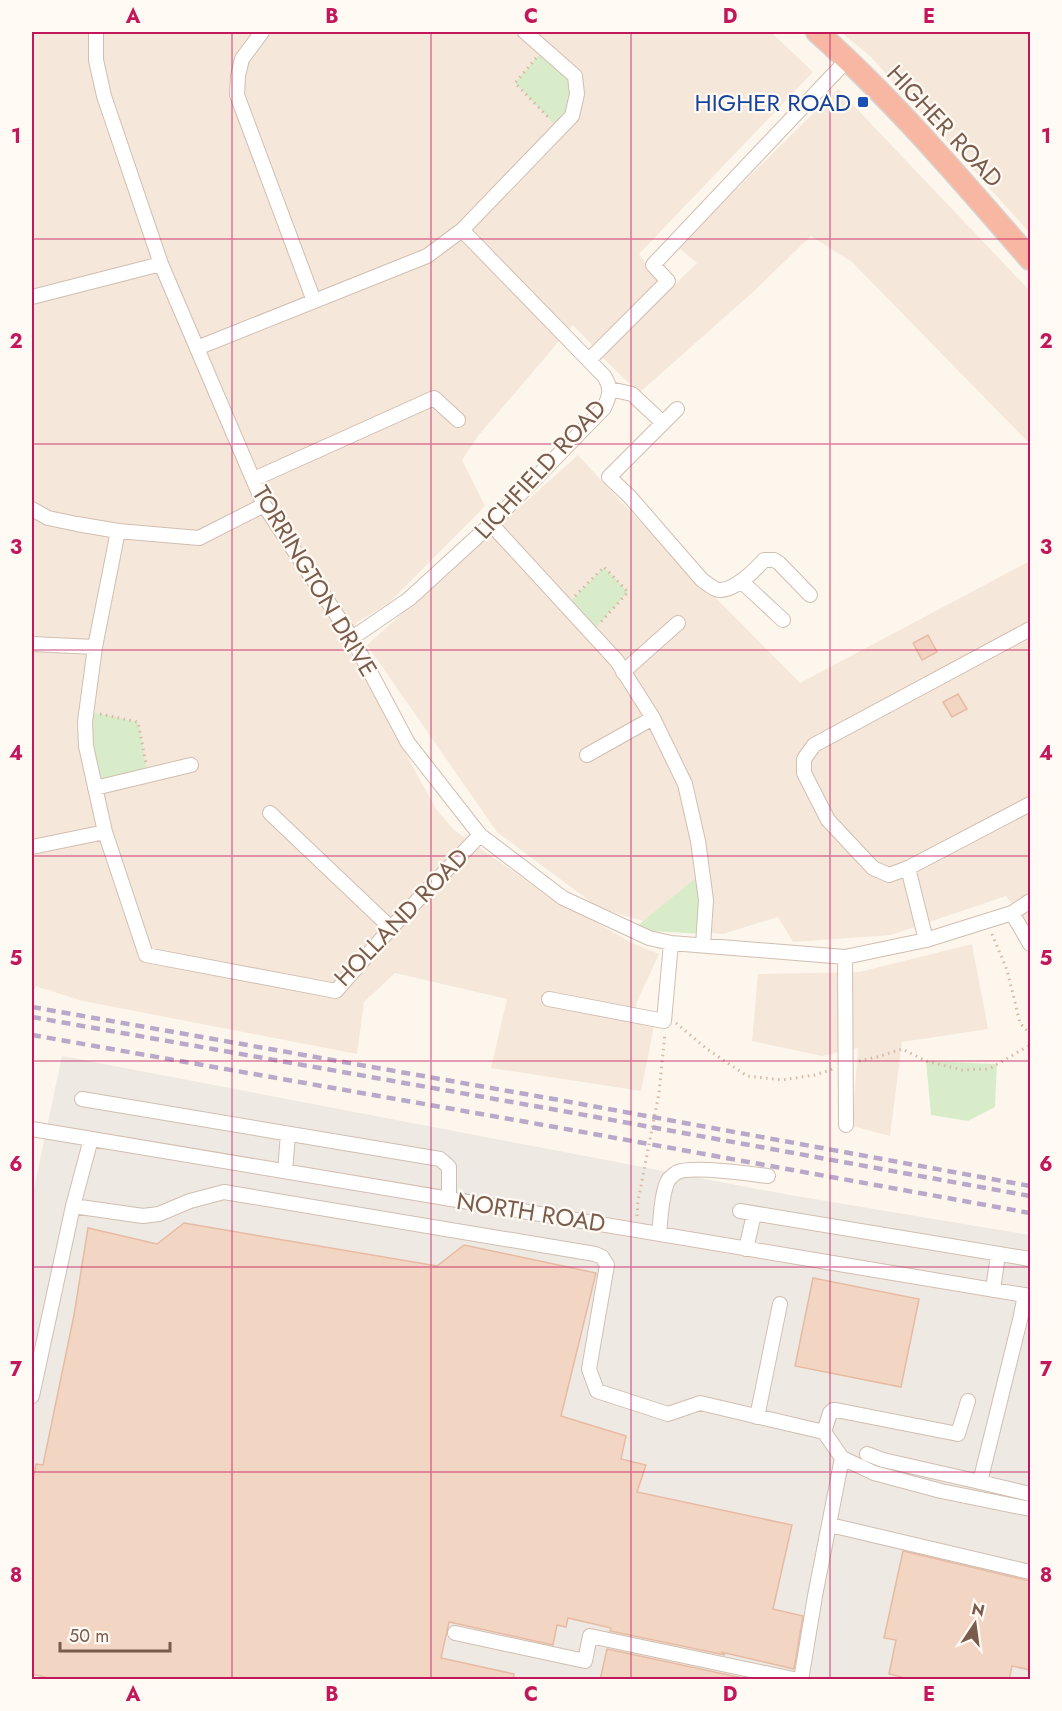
<svg xmlns="http://www.w3.org/2000/svg" width="1062" height="1711" viewBox="0 0 1062 1711" font-family="Jost,sans-serif">
<rect width="100%" height="100%" fill="#fdf6ec"/>
<path fill="#f5e8da" d="M32,32h739l42,40 -174,182 19,26 -66,65 -19,-20 -95,111 -16,24 23,46 -96,97 -32,19 -13,19 92,168 18,21 80,56 98,57 27,11 -23,50 1,19 17,3 -13,65 -150,-23 16,-69 -112,-26 -31,29 -7,52 -274,-53 -51,-16z
M841,32h189v201l-159,-176z
M838,89l192,202v153l-178,-182 -41,-26 -58,56 -114,101 -38,-37 96,-93 -19,-16z
M578,455l47,51 175,177 230,-122v368l-24,-33 -115,39 -98,7 -15,-25 -55,17 -52,-5 -72,-21 -102,-76 -130,-187z
M972,944l16,85 -86,13 -12,94 -38,-10 6,-78 -36,8 -70,-15 6,-67 101,-2z"/>
<path fill="#efe9e4" d="M62,1056l722,138 246,41v444l-998,1v-482z"/>
<path fill="#d8ecc9" d="M544,49l32,33 -2,26 -15,21 -44,-46z
M604,567l24,25 -37,41 -25,-27z
M87,711l51,11 10,53 -53,13z
M702,873l2,61 -72,-4z
M926,1061l71,3 -2,43 -27,14 -37,-6z"/>
<path fill="#f3d5c3" stroke="#e6bba3" stroke-width="1.5" d="M928,635l9,17 -15,8 -9,-17z
M958,694l9,15 -15,8 -9,-15z
M184,1223l253,43 27,-21 132,28 -35,143 65,20 -5,23 25,6 -9,27 155,33 -19,84 30,7 -9,53 -73,-17 4,3 -115,-24 1,-3 -43,-10 -2,9 -9,-2 -4,20 -104,-23 -8,36 73,16 -1,6h-456l-25,-6v-188l4,-22 7,1 31,-150 14,-87 69,16z
M813,1278l106,21 -18,88 -106,-21z
M903,1551l127,30v89l-18,-4 -3,14h-96l-24,-6 7,-34 -12,-2z
M607,1649l145,31h-152z"/>
<g fill="none" stroke-linecap="round" stroke-linejoin="round">
<defs>
<path id="minor" d="M96,32v28l8,36 57,168 103,241 88,133 56,105 72,92 83,63 86,40 22,5 174,14 81,-17 86,-27 18,-12
M262,32l-20,27 -4,17 -1,19 77,206
M32,297l129,-33
M197,348l230,-92 35,-26 110,-114 5,-22 -2,-18 -50,-44
M589,360l79,-79 -15,-16 195,-206
M610,389l22,5 31,29
M677,409l-68,68 21,20 72,83c5,3 12,10 17,10 15,1 36,-20 45,-30h10l5,3 31,32
M254,479l180,-81 24,22
M32,509l16,9 29,6 41,7 81,7 65,-33
M491,524l126,137 36,57 32,66 13,57 8,59 -3,45
M118,531l-23,116 -10,75 1,24 19,86 41,123 190,36 55,-63 89,-93
M741,581l42,39
M352,638l57,-39 82,-75 113,-116c6,-13 8,-20 0,-32l-142,-146
M32,644l63,3
M623,672l55,-49
M587,755l66,-37
M95,788l96,-23
M270,813l121,115
M32,847l73,-15
M908,868l-19,7 -16,-7 -45,-48 -24,-47v-14l10,-14 216,-116
M1012,913l18,31
M926,940l-18,-72 122,-64
M845,957l1,168
M549,999l115,22 7,-78
M82,1099l358,60 9,8v32
M32,1129l998,167
M285,1171l3,-37
M73,1206l70,10 16,-2 31,-13 34,-9 371,62 7,3 5,8 -18,104 8,22 71,23 32,-11 124,29 18,26 32,15 67,18 89,18
M740,1211l290,48
M659,1234c2,-16 2,-42 10,-55 1,-1 6,-6 7,-6 12,-8 76,1 92,3
M746,1249l8,-35
M993,1290l5,-36
M1025,1295l-5,25 -40,162 50,12
M32,1396l41,-190 18,-67
M757,1417l23,-113
M824,1432l6,-19 3,-3h3l122,24 10,-33
M867,1454l16,6 97,22
M830,1525l200,47
M455,1633l130,28 5,-25 208,44
M801,1680l14,-84 27,-138"/>
<path id="highway" d="M817,32c77,68 146,150 213,227"/>
</defs>
<use href="#minor" stroke="#d1beb0" stroke-width="16"/>
<use href="#highway" stroke="#dad1cd" stroke-width="24"/>
<path stroke="#d9b8a5" stroke-width="3" stroke-dasharray="1.5 4.5" stroke-linecap="butt" d="M536,58l-21,25 35,36
M575,596l29,-29 24,25 -27,30
M100,714l38,8 8,41
M992,934l15,36 13,53 10,11
M32,981l2,11
M676,1023l31,26 40,27 35,4 33,-5 18,-6
M859,1061l18,-4 25,-8 24,12 36,9 27,-1 41,-24
M637,1216l1,-15 21,-108 6,-60"/>
<use href="#minor" stroke="#fff" stroke-width="14"/>
<use href="#highway" stroke="#f7b7a3" stroke-width="21"/>
<path stroke="#b9a8c9" stroke-width="4.5" stroke-dasharray="9 6" stroke-linecap="butt" d="M32,1007l527,93 471,86
M32,1017l525,93 473,86
M32,1035l523,92 475,86"/>
</g>
<path fill="none" stroke="#c2185b" stroke-width="1.5" stroke-opacity="0.55" d="M232,32v1648M431,32v1648M631,32v1648M830,32v1648M32,239h998M32,444h998M32,650h998M32,856h998M32,1061h998M32,1267h998M32,1472h998"/>
<rect fill="#1a4fb4" stroke="#fffaf3" stroke-width="2" x="857" y="96" width="12" height="12" rx="3"/>
<g text-anchor="middle" dominant-baseline="central" stroke-width="4.5" stroke-linejoin="round" paint-order="stroke">
<g font-size="24" fill="#164399" stroke="#fffaf3" text-anchor="end">
<text x="851" y="102">HIGHER ROAD</text>
</g>
<g font-size="24" fill="#7a5c4d" stroke="#fffaf3">
<text transform="translate(945 126) rotate(47)">HIGHER ROAD</text>
<text transform="translate(540 469) rotate(-47)">LICHFIELD ROAD</text>
<text transform="translate(315 581) rotate(59)">TORRINGTON DRIVE</text>
<text transform="translate(401 917) rotate(-46)">HOLLAND ROAD</text>
<text transform="translate(531 1212) rotate(9)">NORTH ROAD</text>
</g>
</g>
<rect width="1062" height="1711" fill="none" stroke="#fffaf3" stroke-width="66"/>
<g transform="translate(975 1624) rotate(13)" stroke="#fffaf3" stroke-width="4.5" paint-order="stroke">
<path d="M0-4.5L10 22L0 15L-10 22Z" fill="#7a5c4d"/>
<text y="-9" font-size="16" font-weight="bold" text-anchor="middle" fill="#7a5c4d">N</text>
</g>
<path d="M60 1642v9h110v-9" fill="none" stroke="#7a5c4d" stroke-width="3"/>
<text x="69" y="1642" font-size="18" fill="#7a5c4d" stroke="#fffaf3" stroke-width="4.5" paint-order="stroke">50 m</text>
<rect x="33" y="33" width="996" height="1645" fill="none" stroke="#c2185b" stroke-width="2"/>
<g font-size="20" text-anchor="middle" font-weight="bold" fill="#c2185b">
<text x="133" y="23">A</text>
<text x="332" y="23">B</text>
<text x="531" y="23">C</text>
<text x="730" y="23">D</text>
<text x="929" y="23">E</text>
<text x="16" y="143">1</text>
<text x="1046" y="143">1</text>
<text x="16" y="348">2</text>
<text x="1046" y="348">2</text>
<text x="16" y="554">3</text>
<text x="1046" y="554">3</text>
<text x="16" y="760">4</text>
<text x="1046" y="760">4</text>
<text x="16" y="965">5</text>
<text x="1046" y="965">5</text>
<text x="16" y="1171">6</text>
<text x="1046" y="1171">6</text>
<text x="16" y="1376">7</text>
<text x="1046" y="1376">7</text>
<text x="16" y="1582">8</text>
<text x="1046" y="1582">8</text>
<text x="133" y="1701">A</text>
<text x="332" y="1701">B</text>
<text x="531" y="1701">C</text>
<text x="730" y="1701">D</text>
<text x="929" y="1701">E</text>
</g>
</svg>
